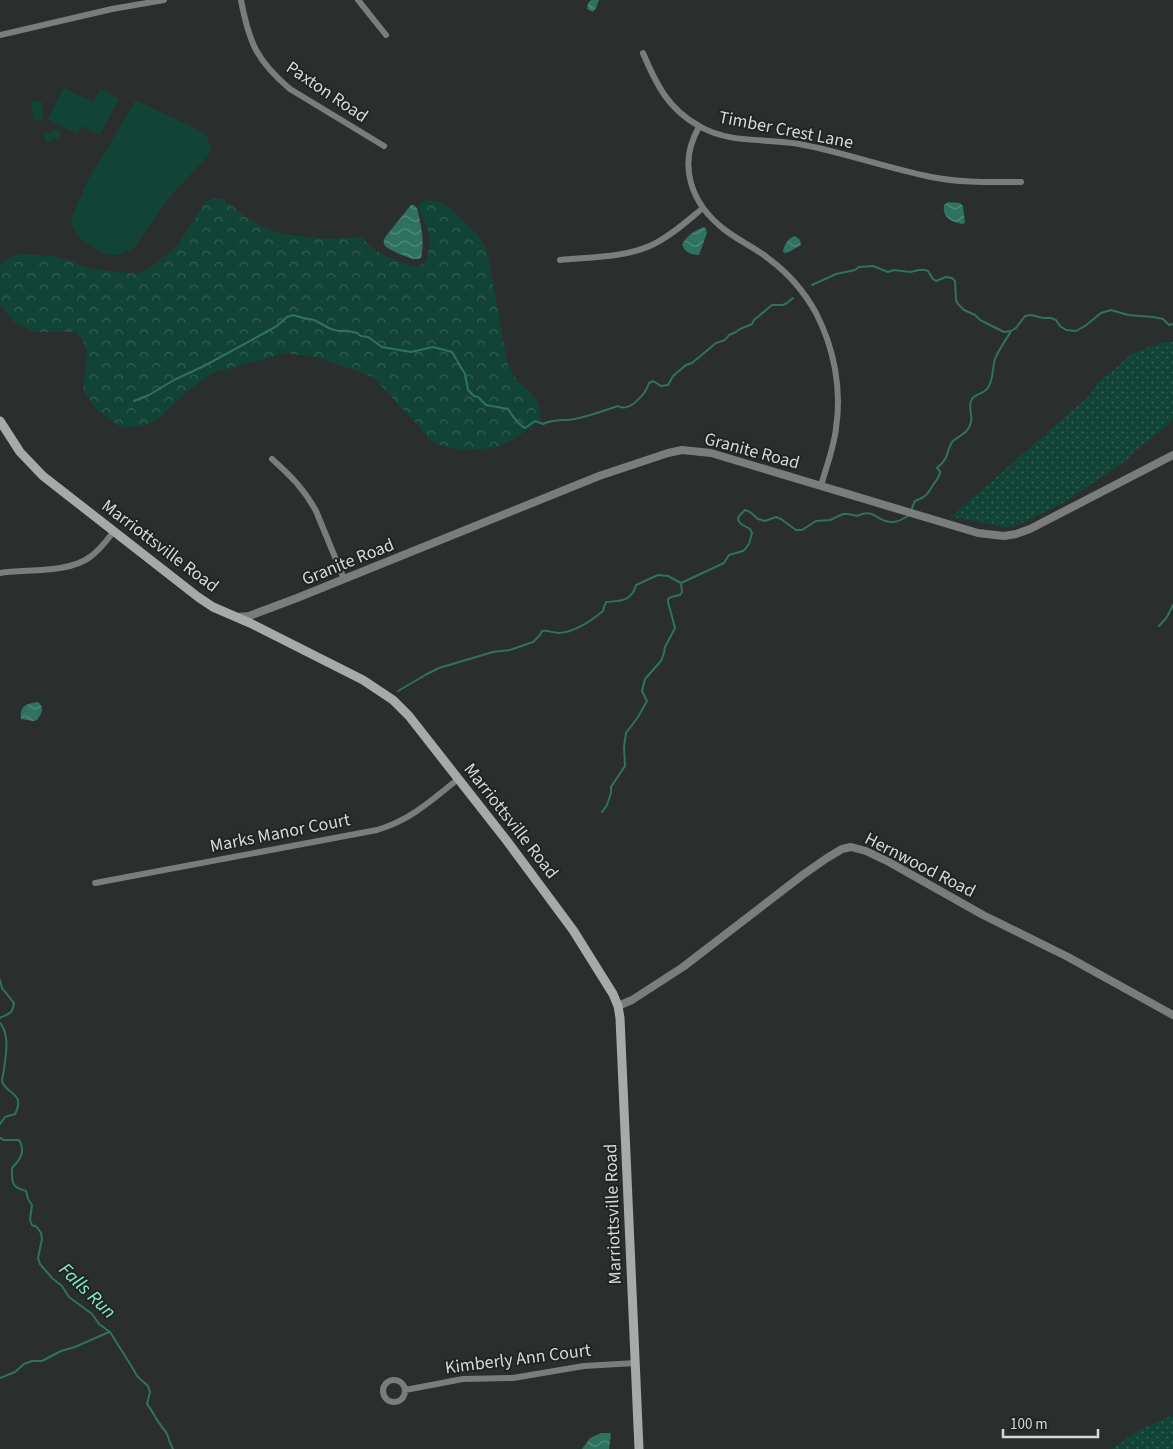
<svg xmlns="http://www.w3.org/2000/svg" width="1173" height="1449" viewBox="0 0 1173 1449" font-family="'Source Sans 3',sans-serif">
<defs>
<pattern id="grass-dots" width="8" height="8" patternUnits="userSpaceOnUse" patternTransform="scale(1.25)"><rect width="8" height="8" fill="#114437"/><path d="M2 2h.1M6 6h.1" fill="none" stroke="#335e53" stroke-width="1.8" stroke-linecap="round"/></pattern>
<pattern id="forest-crowns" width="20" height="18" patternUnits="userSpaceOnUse" patternTransform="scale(1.25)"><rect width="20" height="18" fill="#114437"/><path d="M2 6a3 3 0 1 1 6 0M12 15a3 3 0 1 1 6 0" fill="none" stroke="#335e53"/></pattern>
<pattern id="water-waves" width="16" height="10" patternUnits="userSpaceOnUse" patternTransform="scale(1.25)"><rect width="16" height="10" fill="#2e725f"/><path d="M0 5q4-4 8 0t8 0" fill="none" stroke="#558c7d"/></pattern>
</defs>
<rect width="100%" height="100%" fill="#2a2f2d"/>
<path fill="url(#grass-dots)" d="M1173,342v78l-20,17 -19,15 -7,8 -62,42 -49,24 -13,1 -15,-4 -37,-6 138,-121 10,-15 14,-10 18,-17 30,-11z
M1173,1415v34h-62l29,-19z"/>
<path fill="url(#forest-crowns)" d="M214,198l9,1 28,22 26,12 47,6 38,-2c12,18 35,24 55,30l8,-4c10,-25 2,-35 -7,-57l7,-6 18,2 33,31 11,17 20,112c2,5 4,10 8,15 12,17 28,18 25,44l-31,21 -16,6 -28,2 -30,-6 -62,-67 -53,-19 -34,-5 -74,20 -22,16 -32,30 -16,7 -20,2 -24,-17 -11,-15 -4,-9 4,-28 -1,-10 -3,-9 -7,-8h-40l-17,-7 -8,-6 -11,-15v-40l17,-10 37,2 38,13 45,5 17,-9 23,-19 29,-44z"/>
<path fill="#114437" d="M64,88l29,14 7,-13 19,10 -19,36 -18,-9 -5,8 -29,-15z
M136,100l69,33 5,11 1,7 -5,7 -34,36 -38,54 -15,7 -15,-1 -21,-13 -11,-15v-9l15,-35z
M32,102h10l1,17 -10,1z
M57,129l4,7 -14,7 -4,-8z"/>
<path fill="url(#water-waves)" d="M591,0h8l-3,8 -3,4 -6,-3 1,-6z
M948,202l12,1 3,3 2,17 -3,1c-11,-3 -20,-6 -18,-19z
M411,205h3l3,3c4,16 8,34 4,50l-3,1h-5c-6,-2 -28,-10 -29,-15 -1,-4 1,-6 2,-8z
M704,227l2,2 1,4 -8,22c-8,0 -14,-3 -17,-10 4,-9 13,-15 22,-18z
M795,236l5,4 1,5 -12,7 -5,1 -1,-2c1,-6 5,-13 12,-15z
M38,702c7,6 4,11 -1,18l-4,1 -12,-2c-1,-14 5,-15 17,-17z
M601,1433h9l1,2 -2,14h-27l8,-11z"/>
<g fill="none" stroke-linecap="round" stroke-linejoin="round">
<path stroke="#2e725f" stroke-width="2" d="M812,285l24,-11 19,-4 4,-3 14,-1 15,6 6,-2 16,2 9,-2h6l3,1 5,8 3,2 10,-4 6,1 3,3 1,19 2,4 6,6 11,5 5,5 24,12 7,-1 5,-3 9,-12 6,-1 12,3h8l5,2 4,6 6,4 10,1 9,-5 16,-13 10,-3 17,5 25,2 10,2 6,6 4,-1
M134,401l15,-6 25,-15 32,-15 71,-39 10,-9 6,-2 10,3 11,2 17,9 8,2h9l9,2 4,3 7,1 14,10 29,5 22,-5 19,5 13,22 3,16 6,6 4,1 8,8 22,4c5,7 9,15 17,19l10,-7 8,3c10,-5 20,-3 32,-5 15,-3 28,-8 43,-13 12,7 28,-13 31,-23l4,-2 8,5 7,-1 5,-9 13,-11 6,-2 24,-20 9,-3 4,-5 7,-3 4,-3 12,-5 2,-4 18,-15h11l4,-2 6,-5
M912,508l3,-7c12,-5 12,-6 18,-16 3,-5 7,-7 7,-14l-3,-3c3,-3 6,-5 8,-9 4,-6 3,-13 8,-18 7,-6 16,-8 18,-19 2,-7 -4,-16 1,-23 3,-5 11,-5 15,-10 7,-8 5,-21 8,-30 4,-10 11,-19 16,-28
M1159,626l8,-9 6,-12
M398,691l29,-17 12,-6 54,-16 17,-2 23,-8 7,-7 2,-4c6,-1 11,2 17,2 16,-1 32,-12 44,-22l1,-4 2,-5c15,-1 26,-1 30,-17l22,-10 10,1 13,7 43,-20 5,-8 14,-4 3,-3 3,-4 3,-11 -2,-4 -9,-5 -3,-4 1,-4 6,-6 5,2 8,7 7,2 11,-4 5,2 15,11h6l14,-9 14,-1 13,-6h5l9,2c18,-9 20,7 36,6 5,0 10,-3 15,-6
M602,812l5,-7 4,-12v-6l14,-21 -1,-19 2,-14 12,-16 9,-16 -5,-10 3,-12 16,-18 3,-8 1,-6 10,-19 -7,-26v-3l3,-2 9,-2 2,-3 -1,-9
M0,980l2,8 12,15c-2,12 -5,10 -14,15
M0,1023c10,12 6,31 4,46 0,4 -2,8 -2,12 4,14 24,11 13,33l-10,3 -5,7
M0,1138l4,2h15c7,11 1,20 -7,28 0,7 -1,17 6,20 3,2 6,2 8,3l2,8 4,6 -2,15 2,5 5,2 4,6 1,6 -4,19 2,6 12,14 10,8 7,11 23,17 7,10 11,8 22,35 5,9 11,10 2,6 -3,12c5,6 8,14 13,20 2,4 5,6 7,10 2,5 3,10 6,15
M0,1378l15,-6 9,-8 8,-3h10l19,-10 14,-4 34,-15"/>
<path stroke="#7a7d7c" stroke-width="6" d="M241,0c8,43 16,61 49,89l94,57
M358,0l28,35
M0,35l112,-26 52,-9
M643,53c13,31 25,56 56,73 31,18 66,12 100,18 44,8 87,24 132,33 30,6 60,5 90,5
M699,127c-22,38 -8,77 26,103 14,11 31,18 44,29 19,14 36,34 47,54 18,35 26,76 20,115 -2,20 -10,39 -15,58
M560,260c30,-3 64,-2 92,-15 19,-9 35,-24 51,-37
M272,459c19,17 32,30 44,52l28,68
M0,573c27,-4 69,0 90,-16 10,-7 17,-17 24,-26
M95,883l282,-53c33,-10 54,-29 81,-51
M383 1391a11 11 0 1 1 22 0a11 11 0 1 1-22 0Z
M405,1390l58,-11 50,-1 71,-12 52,-3"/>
<path stroke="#7a7d7c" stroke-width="8" d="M237,617l12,-1 48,-18 302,-122 69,-23 14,-3 29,3 267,80 26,3 12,-2 14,-5 143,-74
M618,1006l14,-6 51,-33 121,-93 23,-16 15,-9 9,-2 15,4 23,11 94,53 85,42 105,58"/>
<path stroke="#a6aaa8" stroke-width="9" d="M0,421l20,31 23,24 155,121 15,10 37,16 113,57 30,20 16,16 98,125 66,89 40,64 5,12 2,12 19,431"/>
</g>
<g text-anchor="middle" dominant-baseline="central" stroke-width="4" stroke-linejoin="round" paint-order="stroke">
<g font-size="18" fill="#d6d9d8" stroke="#202523">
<text transform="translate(327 92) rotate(34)">Paxton Road</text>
<text transform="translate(786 130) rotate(11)">Timber Crest Lane</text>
<text transform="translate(752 451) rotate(15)">Granite Road</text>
<text transform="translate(160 546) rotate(37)">Marriottsville Road</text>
<text transform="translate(348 562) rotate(-22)">Granite Road</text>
<text transform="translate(511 821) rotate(52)">Marriottsville Road</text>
<text transform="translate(280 833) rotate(-11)">Marks Manor Court</text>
<text transform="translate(920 865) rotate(27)">Hernwood Road</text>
<text transform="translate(613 1214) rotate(-92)">Marriottsville Road</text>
<text transform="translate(518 1359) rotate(-7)">Kimberly Ann Court</text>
</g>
<g font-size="19" font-style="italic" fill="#87ebcd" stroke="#202523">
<text transform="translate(87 1291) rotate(44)">Falls Run</text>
</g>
</g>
<path d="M1003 1429v8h95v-8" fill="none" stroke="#d6d9d8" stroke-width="2.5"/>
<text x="1010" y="1429" font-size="15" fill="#d6d9d8" stroke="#202523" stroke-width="4" paint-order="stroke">100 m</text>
</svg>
